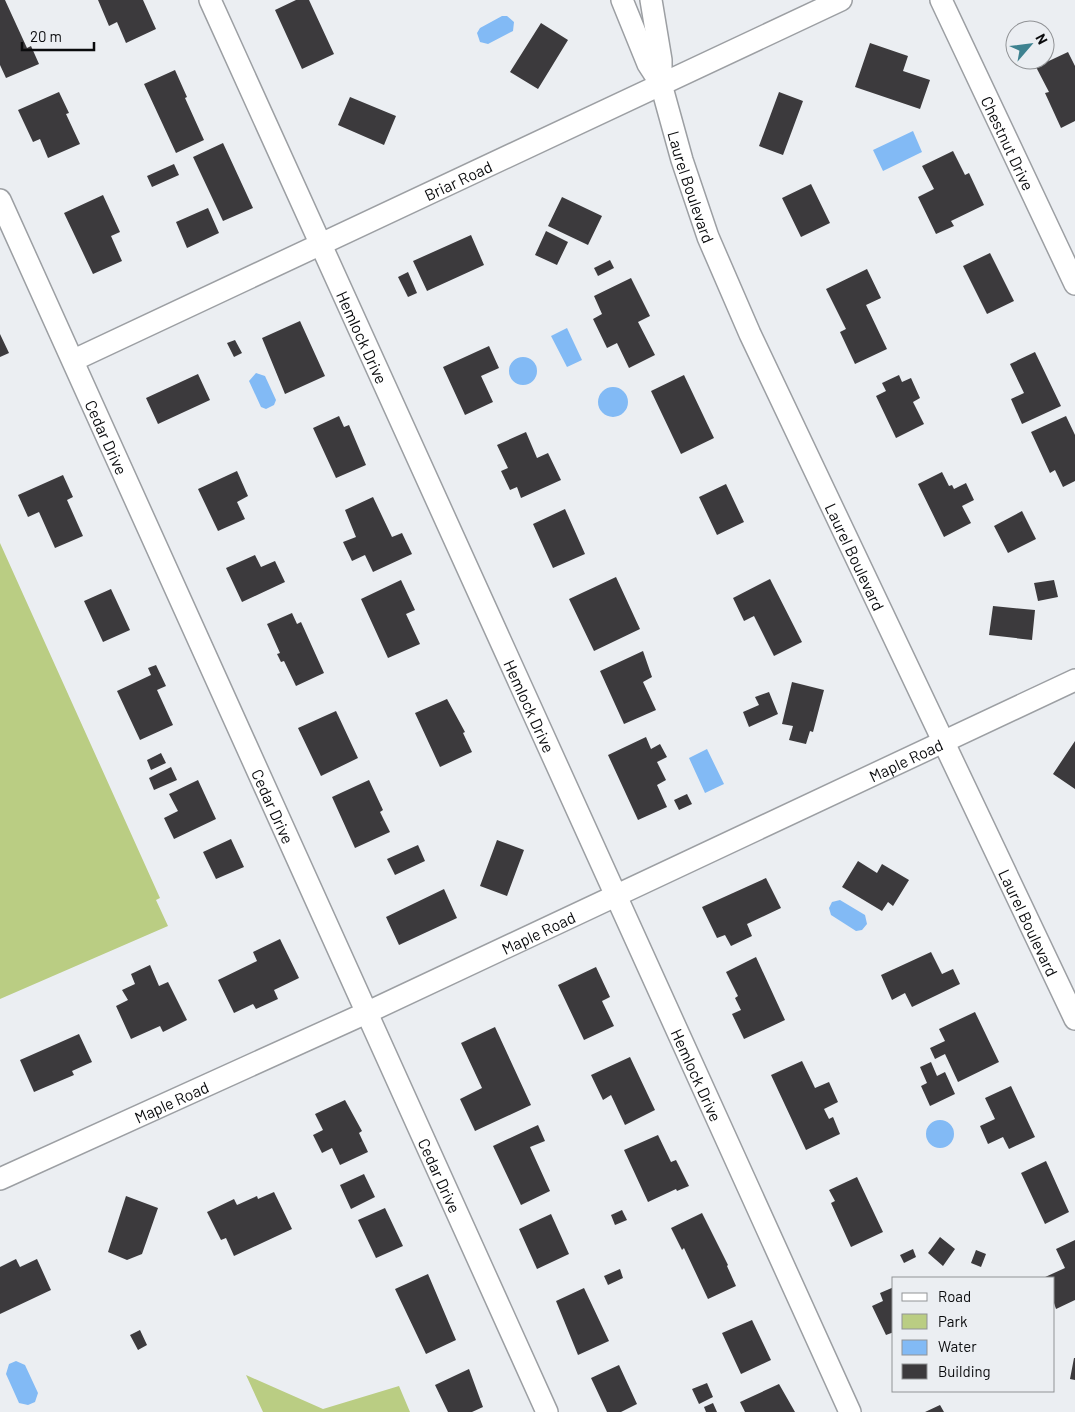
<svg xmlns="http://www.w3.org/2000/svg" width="1075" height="1412" viewBox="0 0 1075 1412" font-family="Barlow,sans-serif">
<rect width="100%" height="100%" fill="#ebeef2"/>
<path fill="#bacd83" d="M0,543l160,355 -4,2 12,26 -168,73z
M246,1375l77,34 76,-23 11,26h-147z"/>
<path fill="#82baf5" d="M502,16h5l7,6 -1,9 -25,13 -8,-2 -3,-9 3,-5z
M913,131l9,21 -39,19 -10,-21z
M567,328l15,32 -15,7 -16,-31z
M509 371a14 14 0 1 1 28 0a14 14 0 1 1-28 0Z
M256,373l9,3 11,24 -2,5 -8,4 -5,-2 -12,-26z
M598 402a15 15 0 1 1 30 0a15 15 0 1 1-30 0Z
M707,749l17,35 -19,9 -16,-35z
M840,900l25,15 2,9 -5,6 -6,1 -25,-16 -2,-7 3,-6z
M926 1134a14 14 0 1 1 28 0a14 14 0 1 1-28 0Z
M16,1361l9,4 13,28 -3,9 -7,3 -9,-2 -13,-29 3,-10z"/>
<path fill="#3c3a3d" d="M0,0h5l22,48 4,-2 8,18 -33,14 -6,-13z
M98,0h45l13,29 -30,14 -9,-21 -8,4z
M296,0h13l25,54 -32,15 -27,-59z
M541,23l27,17 -30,49 -28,-17z
M870,43l38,13 -5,15 27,9 -10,29 -65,-22z
M1068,52l7,14v55l-14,7 -16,-35 4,-1 -13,-25z
M175,70l12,27 -2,1 19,42 -28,13 -32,-69z
M59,92l10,21 -3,1 14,30 -32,14 -8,-19 -7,3 -15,-32z
M779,92l24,9 -20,54 -24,-9z
M350,97l46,19 -12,29 -46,-20z
M223,143l30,65 -30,13 -30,-64z
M953,151l12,24 4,-2 15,32 -33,16 3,5 -18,8 -18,-37 16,-8 -12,-23z
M174,164l5,11 -27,12 -5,-11z
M811,184l19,39 -29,14 -19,-39z
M103,195l17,37 -9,4 11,25 -29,13 -29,-61z
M562,197l40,19 -14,29 -40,-19z
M208,208l11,25 -32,15 -11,-26z
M546,231l22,11 -11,23 -22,-10z
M471,235l13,30 -57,26 -14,-30z
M990,253l24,48 -27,13 -24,-48z
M610,260l4,8 -16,8 -4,-8z
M867,269l14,29 -15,7 21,44 -32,15 -15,-32 6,-3 -20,-40z
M408,272l9,21 -9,4 -10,-20z
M631,278l19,38 -12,6 17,33 -26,13 -12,-25 -10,5 -14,-29 9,-5 -8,-18z
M300,321l25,55 -40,18 -23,-56z
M0,334l9,19 -9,4z
M235,340l7,13 -8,4 -7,-14z
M489,346l10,22 -18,8 12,26 -28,13 -22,-48z
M1035,352l26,54 -39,18 -11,-25 13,-6 -14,-29z
M198,374l12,26 -52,24 -12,-26z
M684,375l30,63 -33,16 -30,-63z
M899,375l3,7 9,-4 9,20 -7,4 11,22 -28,14 -20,-42 10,-5 -4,-8z
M339,416l5,11 5,-2 17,40 -30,13 -23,-50z
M1066,416l9,19v46l-12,6 -8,-17 -5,3 -19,-41z
M526,432l11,26 11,-5 13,27 -40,18 -4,-11 -7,3 -9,-19 7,-3 -11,-23z
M237,471l11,25 -11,6 8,17 -27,12 -20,-42z
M942,472l7,14 3,-1 2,4 12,-6 8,17 -12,6 9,17 -27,14 -26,-53z
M63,475l10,22 -6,3 16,36 -28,12 -16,-36 -11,5 -10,-22z
M726,484l18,38 -27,13 -18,-38z
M373,497l19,40 10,-4 10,21 -39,18 -8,-17 -13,6 -9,-19 13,-5 -11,-27z
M565,509l20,45 -32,14 -20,-44z
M1022,511l14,28 -28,14 -14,-27z
M255,555l6,12 14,-6 10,21 -43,20 -16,-34z
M616,577l24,52 -46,22 -25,-52z
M770,579l32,63 -28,14 -20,-40 -10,5 -11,-23z
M401,580l14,30 -9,4 14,30 -32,14 -27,-59z
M1054,580l4,17 -20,4 -4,-18z
M111,589l19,41 -27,12 -19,-41z
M993,606l42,4 -3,30 -43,-5z
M292,613l5,11 4,-2 23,51 -28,13 -12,-25 -3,1 -4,-8 3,-1 -13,-29z
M643,651l9,26 -9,5 13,28 -32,14 -24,-53z
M156,665l10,21 -9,4 16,35 -33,15 -23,-49 34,-16 -3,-7z
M792,682l32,8 -11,42 -3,-1 -4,13 -17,-4 4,-14 -11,-2z
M769,692l9,22 -29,13 -6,-15 16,-7 -4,-8z
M447,699l18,33 -2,1 9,19 -32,15 -25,-54z
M336,711l22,47 -37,18 -23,-48z
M646,737l5,12 9,-5 7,13 -10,5 9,18 -9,5 10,22 -29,13 -30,-65z
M1075,741v48l-22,-15z
M161,753l5,10 -15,7 -4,-10z
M171,767l6,13 -23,10 -5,-12z
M198,780l18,39 -42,20 -10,-21 14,-7 -9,-17z
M369,780l14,30 -3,2 10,20 -35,16 -23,-51z
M687,794l5,10 -13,6 -5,-10z
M231,839l13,28 -28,12 -13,-27z
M497,840l27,10 -17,46 -27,-10z
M418,845l7,16 -30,14 -8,-16z
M858,861l19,12 5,-9 27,16 -16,26 -5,-4 -6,9 -40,-24z
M766,878l15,30 -34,16 5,12 -21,10 -6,-11 -8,3 -15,-31z
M444,889l13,29 -58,27 -13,-28z
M280,939l19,39 -25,12 4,9 -22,10 -3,-5 -19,9 -16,-33 39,-19 -4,-9z
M931,952l11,22 11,-5 7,15 -48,23 -7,-14 -13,7 -11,-25z
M756,957l29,63 -41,19 -12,-25 9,-4 -6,-12 3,-2 -12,-24z
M150,965l9,21 9,-4 19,38 -24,12 -3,-6 -29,13 -15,-33 12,-6 -6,-10 13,-6 -4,-10z
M596,967l14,30 -8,4 12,25 -30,14 -26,-55z
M975,1012l24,50 -41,20 -13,-28 -10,5 -5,-11 15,-7 -6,-12z
M495,1027l36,78 -56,26 -15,-32 22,-11 -21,-45z
M79,1034l13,28 -20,9 2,4 -40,17 -14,-32z
M630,1057l25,53 -30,15 -14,-30 -8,5 -12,-25z
M802,1061l13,27 14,-6 9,20 -14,7 5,10 4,-2 7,17 -34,16 -35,-75z
M931,1062l6,14 8,-4 10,22 -25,12 -9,-20 6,-3 -7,-16z
M1011,1086l24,51 -26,12 -6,-12 -15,7 -8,-18 15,-7 -10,-21z
M345,1100l17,31 -3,2 9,19 -28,13 -8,-17 -10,5 -9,-18 10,-5 -8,-16z
M538,1125l7,16 -15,6 20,44 -29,14 -28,-59z
M658,1135l13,27 5,-2 13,26 -12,5 -1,-2 -28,13 -24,-52z
M1046,1161l23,51 -24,12 -24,-51z
M364,1174l11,23 -24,12 -11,-24z
M857,1177l26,55 -32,15 -20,-44 4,-2 -6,-11z
M274,1192l18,37 -58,27 -8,-18 -5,2 -14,-28 27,-13 3,6 20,-9 1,3z
M126,1196l32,12 -16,46 -15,6 -19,-8z
M385,1208l18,38 -27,12 -18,-38z
M622,1210l5,10 -12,5 -4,-10z
M702,1213l26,52 -1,1 9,20 -28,13 -24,-51 -2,2 -11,-22z
M551,1214l18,40 -32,15 -18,-40z
M940,1237l15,12 -12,17 -15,-13z
M1075,1240v60l-19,9 -2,-6v-25h-11l22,-10 -9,-19z
M913,1249l3,8 -12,6 -4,-8z
M976,1250l10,4 -5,13 -10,-4z
M16,1259l4,8 17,-8 14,31 -51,24v-47z
M620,1269l3,9 -15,7 -4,-9z
M428,1274l28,66 -30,14 -31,-65z
M894,1287v45l-8,3 -14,-29 11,-5 -3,-8z
M584,1288l25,53 -31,14 -22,-54z
M752,1320l19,40 -30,14 -19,-41z
M140,1330l7,15 -9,5 -8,-15z
M1074,1358h1v22l-5,-1z
M619,1365l18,39 -16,8h-14l-16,-34z
M469,1369l14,38 -11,5h-24l-13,-27z
M707,1383l6,14 -14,7 -7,-15z
M779,1384l16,28h-50l-5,-10z
M713,1403l4,9h-11l-2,-5z
M940,1405l4,7h-19z"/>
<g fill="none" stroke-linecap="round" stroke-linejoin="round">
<defs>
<g id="street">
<path id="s1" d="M210,0l640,1412"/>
<path id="s2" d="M622,0l26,64 13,20 21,76 26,77 42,97 325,685"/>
<path d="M651,0l10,60v19"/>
<path id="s3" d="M941,0l134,284"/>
<path id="s4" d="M0,200l547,1212"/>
<path id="s5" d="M74,360l767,-360"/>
<path id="s6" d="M0,1179l366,-166 709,-333"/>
</g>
</defs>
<use href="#street" stroke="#9c9fa3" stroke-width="24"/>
<use href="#street" stroke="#fff" stroke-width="21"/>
</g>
<g text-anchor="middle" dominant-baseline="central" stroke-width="5" stroke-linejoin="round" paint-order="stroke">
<g font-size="16" fill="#0a0b0d" stroke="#ebeef2">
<text stroke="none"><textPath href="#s3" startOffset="158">Chestnut Drive</textPath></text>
<text stroke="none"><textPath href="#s5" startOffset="424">Briar Road</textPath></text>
<text stroke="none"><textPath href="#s2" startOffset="200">Laurel Boulevard</textPath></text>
<text stroke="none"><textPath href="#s1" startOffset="370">Hemlock Drive</textPath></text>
<text stroke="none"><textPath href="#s4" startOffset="260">Cedar Drive</textPath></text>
<text stroke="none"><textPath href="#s2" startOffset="605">Laurel Boulevard</textPath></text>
<text stroke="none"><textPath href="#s1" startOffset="775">Hemlock Drive</textPath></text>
<text stroke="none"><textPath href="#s6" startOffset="998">Maple Road</textPath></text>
<text stroke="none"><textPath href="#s4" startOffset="665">Cedar Drive</textPath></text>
<text stroke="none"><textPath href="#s2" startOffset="1010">Laurel Boulevard</textPath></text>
<text stroke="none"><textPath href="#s6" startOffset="592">Maple Road</textPath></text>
<text stroke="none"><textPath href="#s1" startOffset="1180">Hemlock Drive</textPath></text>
<text stroke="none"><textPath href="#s6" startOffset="188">Maple Road</textPath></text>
<text stroke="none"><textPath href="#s4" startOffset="1070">Cedar Drive</textPath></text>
</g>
</g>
<rect x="892" y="1277" width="162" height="115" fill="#ebeef2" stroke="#919396"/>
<rect x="902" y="1293" width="25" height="8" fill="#ffffff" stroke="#919396"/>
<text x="938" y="1302" font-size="15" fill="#0a0b0d">Road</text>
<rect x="902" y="1314" width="25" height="15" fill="#bacd83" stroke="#919396"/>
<text x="938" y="1327" font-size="15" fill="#0a0b0d">Park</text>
<rect x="902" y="1340" width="25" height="15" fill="#82baf5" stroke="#919396"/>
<text x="938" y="1352" font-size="15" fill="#0a0b0d">Water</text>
<rect x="902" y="1364" width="25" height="15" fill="#3c3a3d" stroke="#919396"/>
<text x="938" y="1377" font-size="15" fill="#0a0b0d">Building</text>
<g transform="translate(1030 45) rotate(62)"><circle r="24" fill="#ebeef2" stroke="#919396"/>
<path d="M0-4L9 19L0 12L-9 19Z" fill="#3e8290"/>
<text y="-8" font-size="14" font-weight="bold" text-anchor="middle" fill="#0a0b0d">N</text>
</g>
<path d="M22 42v8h72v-8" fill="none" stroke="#0a0b0d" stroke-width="2.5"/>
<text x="30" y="42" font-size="15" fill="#0a0b0d" stroke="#ebeef2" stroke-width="4" paint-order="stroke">20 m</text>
</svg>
